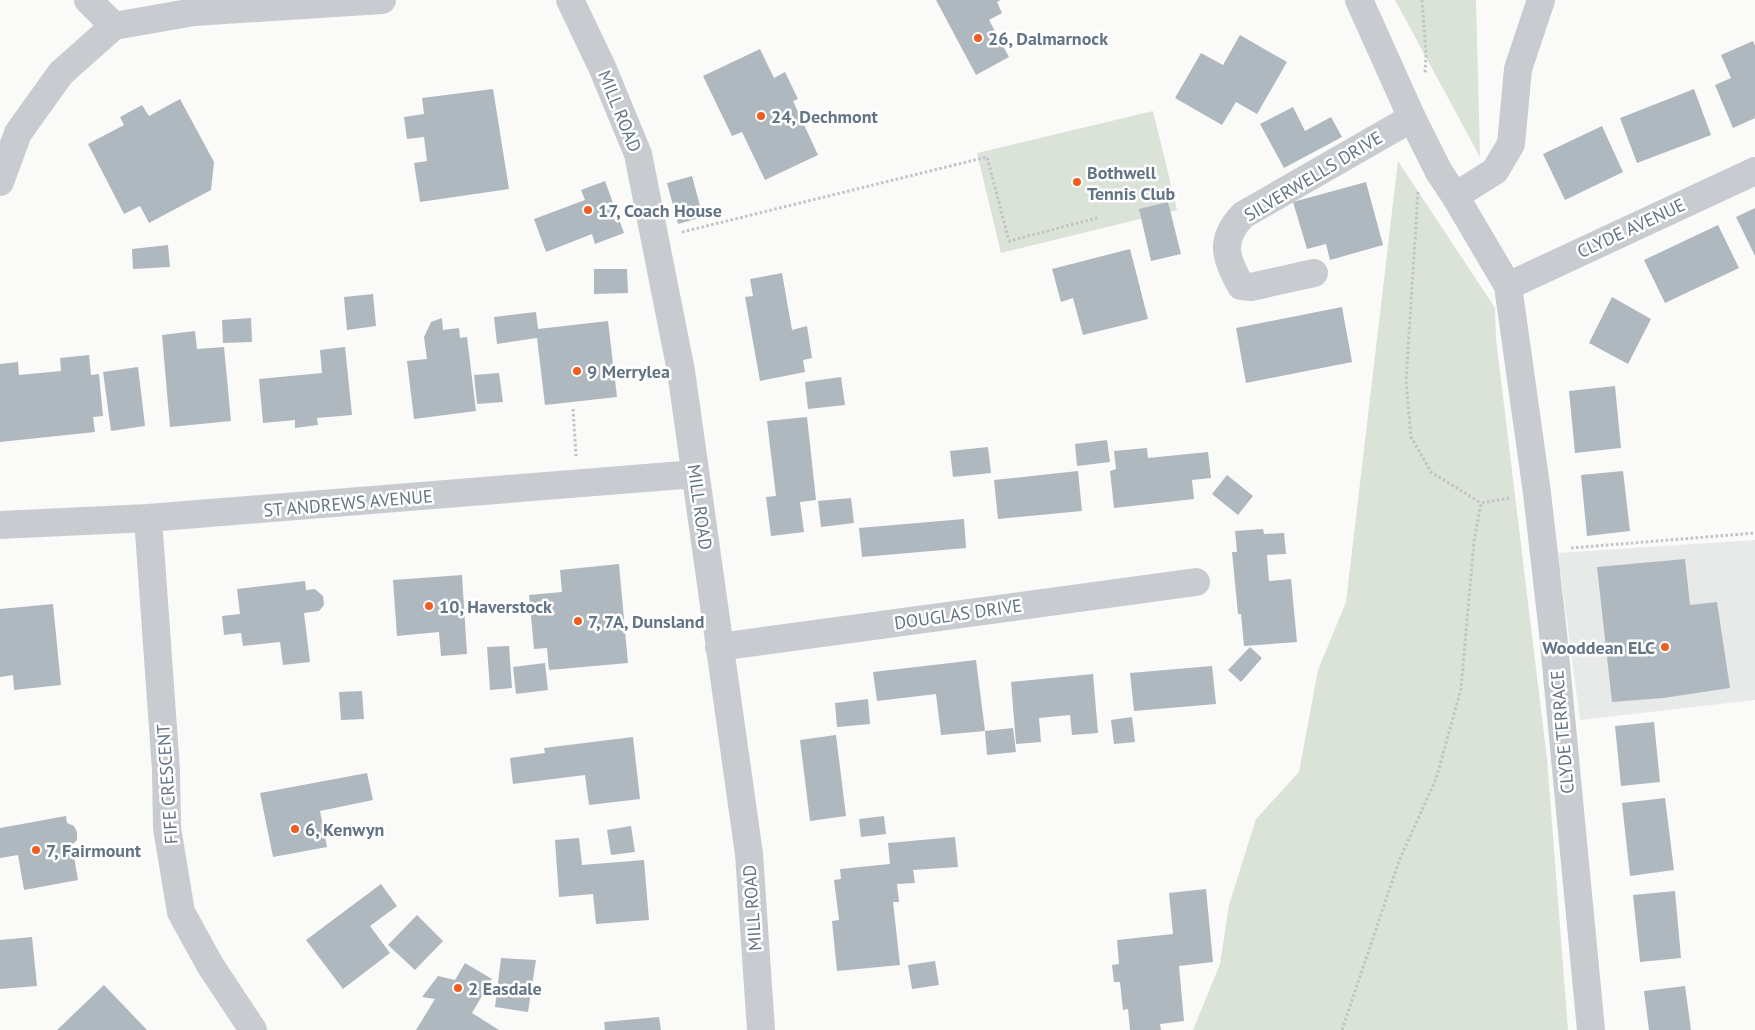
<svg xmlns="http://www.w3.org/2000/svg" width="1755" height="1030" viewBox="0 0 1755 1030" font-family="'PT Sans',sans-serif">
<rect width="100%" height="100%" fill="#fafaf8"/>
<path fill="#e8e9e9" d="M1755,540v160l-175,20 -22,-167z"/>
<path fill="#dbe2d8" d="M1395,0h81l4,157z
M1153,111l24,99 -176,43 -24,-100z
M1398,161l97,147 1,31 51,420 21,271h-375l27,-66 9,-59 27,-86 43,-47 19,-102 28,-68z"/>
<path fill="#b0b8bf" d="M936,0h65l-4,2 5,11 -13,7 20,37 -33,18z
M1240,35l47,27 -30,52 -21,-12 -14,23 -47,-27 26,-45 22,12z
M1753,41l2,5v72l-22,10 -18,-43 16,-7 -10,-23z
M760,49l14,29 11,-6 13,27 -5,2 25,54 -53,25 -23,-48 -10,4 -29,-60z
M493,89l16,100 -89,13 -6,-39 13,-2 -3,-24 -17,2 -3,-22 20,-3 -2,-16z
M1694,89l17,46 -74,28 -17,-45z
M180,99l34,63 -3,28 -62,33 -9,-17 -16,8 -36,-70 36,-19 -4,-8 22,-12 7,11z
M1293,107l12,24 26,-14 11,20 -58,31 -24,-44z
M1602,126l21,46 -58,28 -22,-46z
M692,176l11,41 -25,7 -11,-41z
M605,181l19,52 -29,11 -3,-10 -46,18 -12,-33 51,-19 -4,-10z
M1366,182l17,63 -53,15 -4,-16 -19,5 -14,-47z
M1168,202l13,52 -30,7 -12,-52z
M1755,208v48l-19,-39z
M1718,225l21,43 -74,35 -21,-43z
M168,245l2,22 -37,2 -1,-20z
M1130,249l18,70 -65,16 -10,-37 -12,4 -9,-33z
M594,269h33l1,24 -34,1z
M782,273l10,57 15,-4 5,32 -9,2 2,12 -45,9 -15,-84 8,-1 -3,-17z
M373,294l3,32 -29,4 -3,-33z
M1612,297l39,22 -23,45 -39,-21z
M1342,307l10,55 -106,21 -10,-55z
M536,312l2,17 70,-8 9,76 -72,8 -8,-67 -40,6 -3,-27z
M251,318l1,24 -29,1 -1,-23z
M442,318l1,12 16,-2 1,10 7,-1 9,74 -62,8 -7,-58 20,-2 -3,-22 7,-15z
M195,331l2,18 27,-2 7,74 -61,6 -8,-92z
M345,347l7,68 -35,3 1,7 -23,3v-8l-32,3 -4,-44 63,-6 -2,-23z
M89,355l2,20 8,-1 4,42 -10,1 2,15 -95,10v-78l18,-2 1,13 42,-4 -1,-13z
M138,367l7,59 -34,5 -8,-59z
M499,373l4,29 -26,2 -3,-29z
M841,377l4,28 -37,4 -3,-27z
M1615,386l6,62 -46,5 -6,-62z
M807,417l9,83 -16,2 4,30 -33,4 -5,-39 10,-1 -9,-75z
M1107,440l3,22 -33,4 -2,-22z
M988,447l3,26 -38,4 -3,-26z
M1147,448l1,10 60,-6 3,26 -19,2 2,19 -80,9 -4,-37 6,-2 -2,-18z
M1078,471l4,40 -84,8 -4,-39z
M1623,471l7,60 -43,5 -6,-61z
M1227,475l26,21 -15,19 -26,-21z
M851,498l3,25 -33,4 -3,-26z
M964,519l2,29 -104,9 -3,-29z
M1263,529l1,5 20,-1 2,21 -19,1 2,26 22,-2 6,63 -53,4 -3,-32h-3l-6,-62h5l-2,-21z
M1685,559l5,46 27,-3 13,86 -67,10 -51,4 -15,-135z
M619,564l9,99 -79,7 -2,-22 -13,1 -5,-54 33,-3 -2,-22z
M462,575l5,79 -26,2 -2,-24 -42,4 -4,-56z
M305,581l1,9 9,-1 8,7 1,9 -5,6 -15,2 6,49 -27,3 -3,-23 -37,4 -2,-13 -17,2 -2,-19 18,-2 -3,-25z
M53,604l8,81 -47,5 -1,-15 -13,2v-68z
M509,646l3,42 -22,2 -3,-43z
M1250,647l12,11 -21,24 -13,-12z
M976,660l9,71 -44,4 -5,-41 -59,7 -4,-29z
M545,663l3,27 -32,4 -3,-27z
M1212,666l4,38 -82,7 -4,-38z
M1093,674l5,59 -26,2 -2,-20 -31,3 2,24 -25,2 -5,-62z
M362,691l2,28 -23,1 -2,-28z
M868,699l2,25 -33,3 -2,-24z
M1132,717l3,25 -21,2 -3,-24z
M1654,722l6,60 -39,4 -6,-60z
M1013,728l3,24 -29,3 -2,-24z
M836,735l10,81 -36,5 -10,-81z
M633,737l7,62 -51,6 -4,-30 -72,9 -3,-26 35,-5 -1,-5z
M367,773l6,27 -53,11 7,36 -54,10 -13,-64z
M1665,798l9,72 -44,6 -8,-73z
M66,816l1,7 7,3 3,6v8l-5,5 6,35 -54,10 -6,-35 -18,3v-30z
M884,816l2,18 -25,3 -2,-18z
M631,826l4,26 -24,3 -4,-25z
M955,837l3,30 -45,3 2,13 -18,1 2,18h-6l7,63 -63,6 -5,-50 7,-1 -5,-40 7,-1 -1,-10 50,-5 -2,-21z
M579,838l3,27 62,-5 5,60 -53,4 -3,-30 -34,3 -4,-57z
M381,884l16,22 -27,20 20,27 -47,36 -37,-49z
M1206,889l7,73 -34,4 5,55 -24,3 1,6h-31l-2,-21 -5,1 -3,-28h-6l-2,-17 7,-1 -2,-24 56,-6 -4,-41z
M1675,891l6,67 -41,4 -7,-67z
M417,915l26,26 -28,29 -27,-25z
M32,937l5,49 -37,3v-49z
M501,958l35,2 -8,52 -33,-5z
M935,961l4,24 -27,4 -4,-24z
M465,963l27,16 -20,34 27,17h-83l19,-31 -13,-2 16,-21 17,4z
M104,985l43,45h-90z
M1685,986l6,44h-42l-5,-39z
M659,1017l2,13h-56l-1,-8z"/>
<g fill="none" stroke-linecap="round" stroke-linejoin="round">
<path stroke="#c1c4c6" stroke-width="3" stroke-dasharray="2.5 2.5" stroke-linecap="butt" d="M1422,0l4,54 -1,20
M1418,192l-12,190 5,55 20,35 50,31
M682,232l305,-75 22,84 88,-23
M573,409l3,47
M1571,548l184,-15
M1342,1030l57,-169 37,-82 25,-90 13,-148 7,-38 28,-5"/>
<path stroke="#c8ccd0" stroke-width="28" d="M88,0l26,26
M570,0l32,67 36,87 43,217 68,483 12,176
M1439,172l16,24 53,90 29,207 16,140 38,397
M0,182l18,-49 43,-60 53,-47 80,-14 188,-12
M1455,196l40,-25 16,-27 7,-75 23,-69
M1314,273l-63,14 -10,-1c-16,-28 -22,-46 2,-71l169,-97 -53,-118
M1508,286l247,-115
M148,518l18,252 1,58 14,84 29,53 43,65
M0,525l148,-7 547,-44
M719,647l477,-65"/>
<path stroke="#c8ccd0" stroke-width="28" d="M1412,118l27,54"/>
</g>
<g fill="#f15c21" stroke="#fff" stroke-width="2">
<circle cx="978" cy="38" r="5"/>
<circle cx="761" cy="116" r="5"/>
<circle cx="1077" cy="182" r="5"/>
<circle cx="588" cy="210" r="5"/>
<circle cx="577" cy="371" r="5"/>
<circle cx="429" cy="606" r="5"/>
<circle cx="578" cy="621" r="5"/>
<circle cx="1665" cy="647" r="5"/>
<circle cx="295" cy="829" r="5"/>
<circle cx="36" cy="850" r="5"/>
<circle cx="458" cy="988" r="5"/>
</g>
<g text-anchor="middle" dominant-baseline="central" stroke-width="5" stroke-linejoin="round" paint-order="stroke">
<g font-size="18" font-weight="bold" fill="#637485" stroke="#fff" text-anchor="start">
<text x="988" y="38">26, Dalmarnock</text>
<text x="771" y="116">24, Dechmont</text>
<text x="1087" y="172">Bothwell<tspan x="1087" dy="21">Tennis Club</tspan></text>
<text x="598" y="210">17, Coach House</text>
<text x="587" y="371">9 Merrylea</text>
<text x="439" y="606">10, Haverstock</text>
<text x="588" y="621">7, 7A, Dunsland</text>
<text x="1655" y="647" text-anchor="end">Wooddean ELC</text>
<text x="305" y="829">6, Kenwyn</text>
<text x="46" y="850">7, Fairmount</text>
<text x="468" y="988">2 Easdale</text>
</g>
<g font-size="18" fill="#637485" stroke="#fff">
<text transform="translate(620 111) rotate(68)">MILL ROAD</text>
<text transform="translate(1313 176) rotate(-31)">SILVERWELLS DRIVE</text>
<text transform="translate(1631 228) rotate(-25)">CLYDE AVENUE</text>
<text transform="translate(348 503) rotate(-5)">ST ANDREWS AVENUE</text>
<text transform="translate(700 507) rotate(82)">MILL ROAD</text>
<text transform="translate(958 614) rotate(-8)">DOUGLAS DRIVE</text>
<text transform="translate(1562 732) rotate(-95)">CLYDE TERRACE</text>
<text transform="translate(167 784) rotate(-94)">FIFE CRESCENT</text>
<text transform="translate(752 908) rotate(-94)">MILL ROAD</text>
</g>
</g>
</svg>
